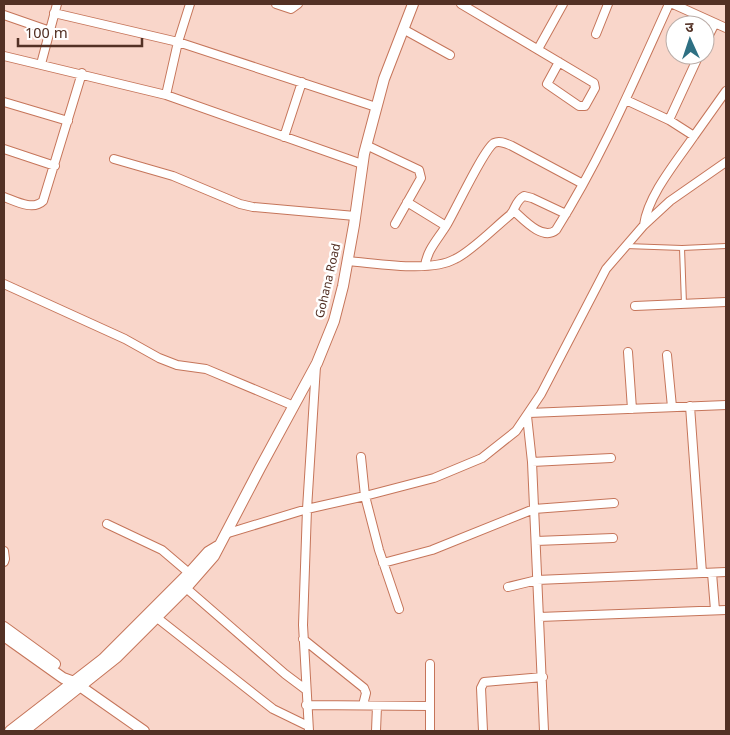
<svg xmlns="http://www.w3.org/2000/svg" width="730" height="735" viewBox="0 0 730 735" font-family="Georgia,'Noto Sans Devanagari',serif">
<rect width="100%" height="100%" fill="#f9d6ca"/>
<g fill="none" stroke-linecap="round" stroke-linejoin="round">
<defs>
<path id="lane" d="M626,246l56,2 44,-2
M682,248l2,56"/>
<path id="street" d="M276,4l15,5 7,-5
M461,4l133,79 1,5 -10,18h-6l-32,-22 12,-22
M673,4l53,24
M54,13l124,29 198,65
M4,15l46,16
M403,29l47,26
M596,34l12,-30
M705,43l10,-20
M538,49l25,-45
M4,56l162,39 196,69
M41,64l16,-60
M166,95l12,-53 12,-38
M626,100l43,20 25,16 32,-45
M4,102l64,19
M669,120l30,-65
M284,137l18,-55
M366,145l53,25 2,8 -26,46
M4,149l51,17
M114,159l59,17 67,28 13,3 102,9
M4,197c11,4 29,14 39,4l39,-128
M407,202l39,24
M514,211c10,9 29,30 42,19 45,-71 78,-149 113,-226
M644,225c4,-30 33,-64 50,-89
M347,261c29,2 83,12 108,-2 17,-8 40,-32 55,-44 6,-6 5,-14 14,-19l8,2 34,16
M425,266c2,-16 13,-27 21,-40 9,-15 38,-77 48,-83 6,-3 13,1 18,3l71,38
M4,284l121,55 34,19 18,7 29,4 88,37
M635,306l91,-4
M628,352l4,57
M667,355l5,52
M690,406l12,167
M529,413l197,-8
M527,416l5,46 12,269
M361,457l4,39 14,54 20,59
M532,462l79,-4
M107,524l55,26 27,23
M225,534l82,-25 58,-13 69,-18 48,-20 34,-27 25,-37 65,-125 38,-44 26,-24 56,-39
M536,541l77,-3
M4,551l1,8 -1,3
M383,563l49,-13 102,-41 80,-6
M712,573l3,37
M508,587l29,-7 189,-8
M186,588l99,86 20,15
M156,617l117,92 35,17
M539,617l187,-7
M303,639l61,49 2,5 -3,12
M306,705l124,1
M309,731l-6,-106 4,-116 9,-143
M376,731l1,-25
M430,731v-67
M483,731l-2,-43 3,-6 59,-5"/>
<path id="secondary" d="M4,627l51,37
M4,636l59,42 11,4 70,49
M10,731l93,-72 88,-88 17,-19 10,-6
M24,731l93,-74 69,-69 28,-32 46,-88 57,-105 17,-42 9,-35 11,-61 10,-71 20,-75 29,-75"/>
</defs>
<use href="#lane" stroke="#c5755a" stroke-width="6"/>
<use href="#street" stroke="#c5755a" stroke-width="10"/>
<use href="#secondary" stroke="#c5755a" stroke-width="12"/>
<use href="#lane" stroke="#fff" stroke-width="4"/>
<use href="#street" stroke="#fff" stroke-width="8"/>
<use href="#secondary" stroke="#fff" stroke-width="10"/>
</g>
<g text-anchor="middle" dominant-baseline="central" stroke-width="5" stroke-linejoin="round" paint-order="stroke">
<g font-size="12" fill="#533125" stroke="#fff">
<text transform="translate(329 281) rotate(-77)">Gohana Road</text>
</g>
</g>
<rect width="730" height="735" fill="none" stroke="#533125" stroke-width="10"/>
<g transform="translate(690 40) rotate(357)"><circle r="24" fill="#ffffff" stroke="#baada8"/>
<path d="M0-4L9 19L0 12L-9 19Z" fill="#2e7083"/>
<text y="-8" font-size="14" font-weight="bold" text-anchor="middle" fill="#533125">उ</text>
</g>
<path d="M18 38v8h124v-8" fill="none" stroke="#533125" stroke-width="2.5"/>
<text x="25" y="38" font-size="15" fill="#533125" stroke="#ffffff" stroke-width="4" paint-order="stroke">100 m</text>
</svg>
